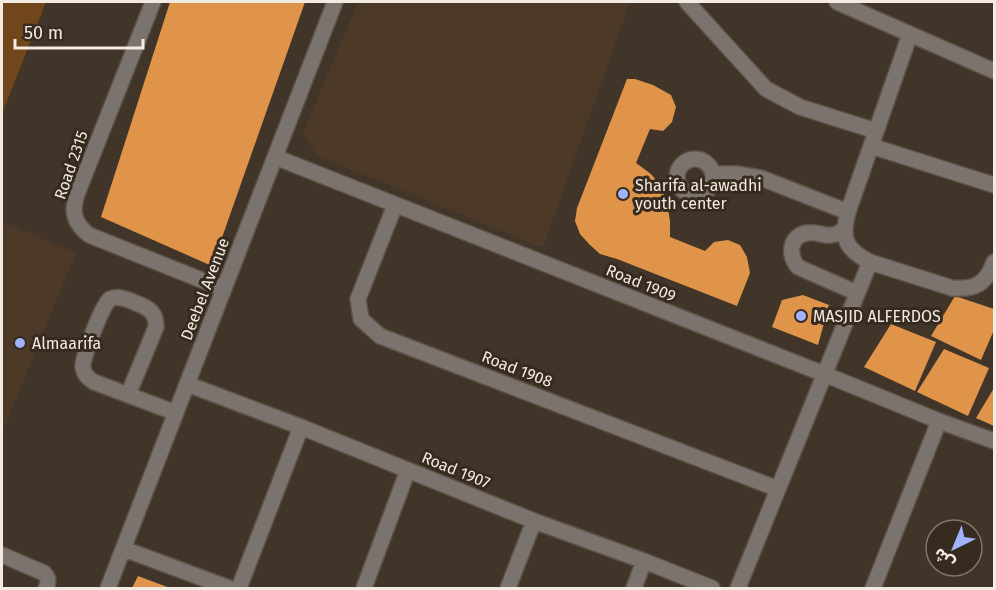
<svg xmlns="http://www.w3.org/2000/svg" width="996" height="590" viewBox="0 0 996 590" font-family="'Fira Sans','Noto Sans Arabic',sans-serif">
<rect width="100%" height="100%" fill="#413428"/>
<path fill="#4c3928" d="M358,2h272l-87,246 -226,-92 -14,-23z
M2,221l74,32 -74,180z"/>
<path fill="#70461a" d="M2,2h44l-44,112z"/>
<path fill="#df9449" d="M170,2h135l-93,264 -111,-49z
M627,79h8l18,6 18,10 5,12 -4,15 -9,9 -13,-2 -14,34 15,11 9,11 7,17 3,19v16l35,14 9,-9 14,-2 12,5 7,12 3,16 -13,33 -120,-47 -17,-5 -11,-10 -9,-10 -5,-13 2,-13z
M803,295l26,10 -11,40 -46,-18 10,-27z
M955,296l39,13v21l-13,30 -50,-24z
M891,324l45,18 -21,49 -51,-24z
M944,349l45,19 -21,48 -51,-24z
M994,388v38l-18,-8z
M138,576l32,12h-38z"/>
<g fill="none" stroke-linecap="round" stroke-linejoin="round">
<defs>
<path id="minor" d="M153,2l-76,192c-6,18 -3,29 12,41l135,54
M687,2l79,87 34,18 76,24
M837,2l157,69
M910,34l-62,178c-7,27 -3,37 22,50l82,26c23,2 34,-4 42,-26
M871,146l123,39
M275,157l549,217 115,47 55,20
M677 177a18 18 0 1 1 36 0a18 18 0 1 1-36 0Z
M713,174h24l24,4 87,34
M395,205l-37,94 3,20 19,17 398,153
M843,230c-15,11 -21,1 -36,3 -18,3 -19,22 -9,34l59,26
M187,384l114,43 233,94 110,40 68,27
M128,395l28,-68c0,-12 -4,-17 -15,-22 -9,-3 -21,-11 -31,-6 -7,4 -29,61 -27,69 1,7 6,11 11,14l82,31
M124,549l105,39
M2,555l42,18c5,5 5,9 2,15
M108,588l227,-586
M239,588l62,-161
M364,588l44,-118
M508,588l26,-67
M634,588l10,-27
M738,588l132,-326
M873,588l66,-167"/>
</defs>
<use href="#minor" stroke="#5d5146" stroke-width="18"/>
<use href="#minor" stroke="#7b746e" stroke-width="15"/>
</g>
<g fill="#a0b3fd" stroke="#372a1e" stroke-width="2">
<circle cx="623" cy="194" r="6"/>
<circle cx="801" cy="316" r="6"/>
<circle cx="20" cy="343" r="6"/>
</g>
<g text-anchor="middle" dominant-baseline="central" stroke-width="6" stroke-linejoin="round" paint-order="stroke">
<g font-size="16" fill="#f3eae2" stroke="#372a1e">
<text transform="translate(71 165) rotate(-71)">Road 2315</text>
<text transform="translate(641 283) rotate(22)">Road 1909</text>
<text transform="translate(205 289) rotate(-69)">Deebel Avenue</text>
<text transform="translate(517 369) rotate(21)">Road 1908</text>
<text transform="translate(456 470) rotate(22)">Road 1907</text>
</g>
<g font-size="16" fill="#f3eae2" stroke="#372a1e" text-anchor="start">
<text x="635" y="185">Sharifa al-awadhi<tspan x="635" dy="18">youth center</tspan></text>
<text x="813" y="316">MASJID ALFERDOS</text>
<text x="32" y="343">Almaarifa</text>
</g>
</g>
<rect width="996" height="590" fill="none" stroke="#f3eae2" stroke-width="6"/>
<g transform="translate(954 548) rotate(223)"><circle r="28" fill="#372a1e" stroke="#82776c" stroke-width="1.5"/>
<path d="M0-4.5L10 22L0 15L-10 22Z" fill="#a0b3fd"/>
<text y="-9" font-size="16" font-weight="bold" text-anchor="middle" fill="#f3eae2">ش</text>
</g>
<path d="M15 39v9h128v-9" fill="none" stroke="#f3eae2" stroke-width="3"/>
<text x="24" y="39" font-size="18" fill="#f3eae2" stroke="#372a1e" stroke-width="4.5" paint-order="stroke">50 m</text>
</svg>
